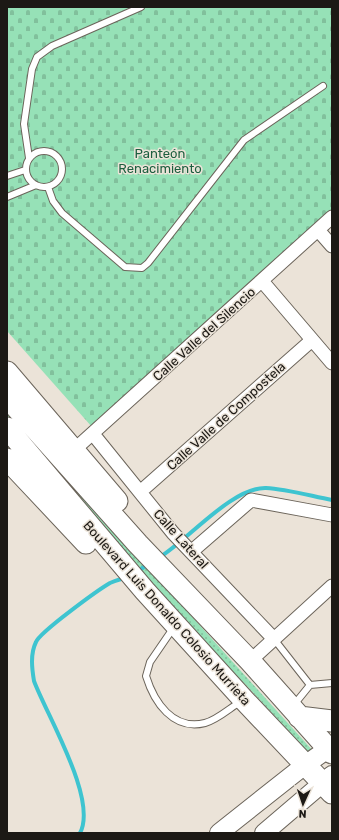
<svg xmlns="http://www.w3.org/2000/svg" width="339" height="840" viewBox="0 0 339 840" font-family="Rubik,sans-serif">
<defs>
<pattern id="cemetery-stones" width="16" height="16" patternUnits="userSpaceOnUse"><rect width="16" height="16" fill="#96e1b7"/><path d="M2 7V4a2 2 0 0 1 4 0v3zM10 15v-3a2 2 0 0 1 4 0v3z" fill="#81c09c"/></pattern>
<pattern id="park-dots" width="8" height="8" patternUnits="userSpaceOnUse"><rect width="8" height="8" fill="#96e1b7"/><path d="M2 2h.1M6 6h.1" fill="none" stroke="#81c09c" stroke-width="1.8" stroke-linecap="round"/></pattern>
</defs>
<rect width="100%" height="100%" fill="#ebe3d8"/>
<path fill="url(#cemetery-stones)" d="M7,7h325v204l-240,216 -85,-96z"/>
<path fill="url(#park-dots)" d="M7,403l70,86 237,263 -5,1 -64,-69 -14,-13 -224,-248z"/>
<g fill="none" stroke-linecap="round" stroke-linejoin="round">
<path stroke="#3ec4d0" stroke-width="4" d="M160,557c28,-17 72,-70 106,-69 20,1 45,8 66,12
M136,572l13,-8
M80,833c18,-34 -33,-117 -46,-152 -2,-12 -4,-27 2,-39 4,-10 62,-52 74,-59 5,-2 10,-4 15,-5"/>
<defs>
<path id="service" d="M26 169a18 18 0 1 1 36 0a18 18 0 1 1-36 0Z
M29,158l-5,-34 8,-55 5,-12 15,-11 89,-39
M7,176l18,-6
M48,187l5,14 9,12 63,54 17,1 6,-5 96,-123 79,-54
M7,197l29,-12
M174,627l-24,35 -4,14c8,26 27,55 59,47 12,-3 25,-15 35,-21
M274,639l36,46 22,-2
M293,706l17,-21"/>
<path id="minor" d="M318,230l14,16
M262,281l70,82
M93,434l80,99 101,106
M74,450l258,-233
M140,492l172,-152
M191,552l60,-52 81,15
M250,661l82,-75"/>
<path id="secondary" d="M219,833l86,-68 27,-19
M264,833l68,-58"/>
<path id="trunk" d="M7,372l110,129
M7,397l131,147 112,117 82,92
M7,428l138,163 99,109 88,93
M7,459l79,84
M299,717l33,4"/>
</defs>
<use href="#service" stroke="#6b645a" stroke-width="8"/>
<use href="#minor" stroke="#6b645a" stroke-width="15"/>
<use href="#secondary" stroke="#6b645a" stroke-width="20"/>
<use href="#trunk" stroke="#6b645a" stroke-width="23"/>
<use href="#service" stroke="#fff" stroke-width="6"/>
<use href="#minor" stroke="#fff" stroke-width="13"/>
<use href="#secondary" stroke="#fff" stroke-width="18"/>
<use href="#trunk" stroke="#fff" stroke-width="21"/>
</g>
<g text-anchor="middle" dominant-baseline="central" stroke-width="3" stroke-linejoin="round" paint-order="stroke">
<g font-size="13" fill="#1c5f3f" stroke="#ebe3d8">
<text x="160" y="153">Panteón<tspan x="160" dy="15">Renacimiento</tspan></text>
</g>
<g font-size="13" fill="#1c1915" stroke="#ebe3d8">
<text transform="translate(204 334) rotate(-42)">Calle Valle del Silencio</text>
<text transform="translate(226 416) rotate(-42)">Calle Valle de Compostela</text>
<text transform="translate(181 539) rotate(48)">Calle Lateral</text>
<text transform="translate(167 613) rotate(48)">Boulevard Luis Donaldo Colosio Murrieta</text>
</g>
</g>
<rect width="339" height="840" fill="none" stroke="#1c1915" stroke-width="16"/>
<g transform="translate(303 804) rotate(183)" stroke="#ebe3d8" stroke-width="3" paint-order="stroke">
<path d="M0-3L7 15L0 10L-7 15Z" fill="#1c1915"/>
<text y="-6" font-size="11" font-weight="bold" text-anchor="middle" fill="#1c1915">N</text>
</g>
</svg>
